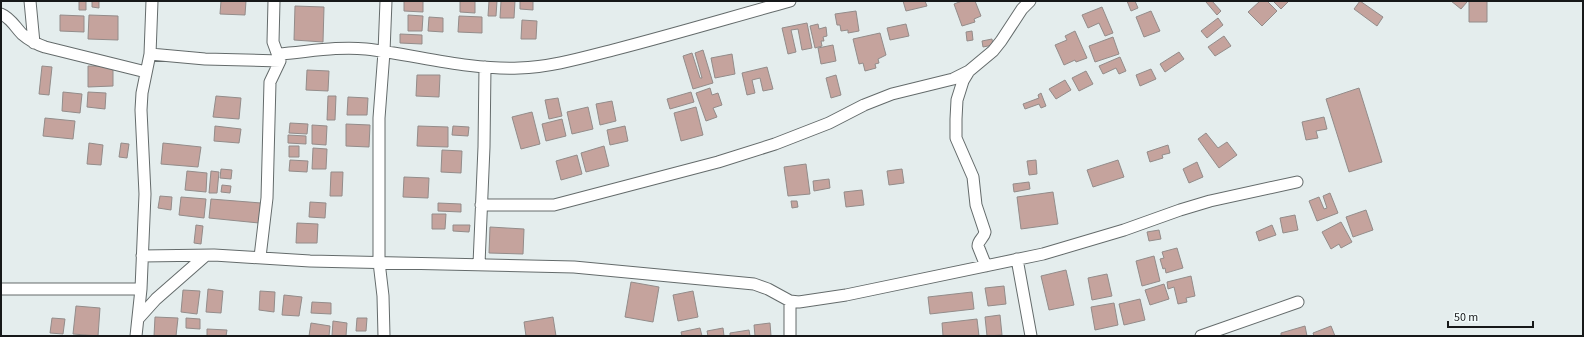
<svg xmlns="http://www.w3.org/2000/svg" width="1584" height="337" viewBox="0 0 1584 337" font-family="'Source Sans 3',sans-serif">
<rect width="100%" height="100%" fill="#e4eded"/>
<path fill="#c5a39d" stroke="#938c8a" d="M79,1h7v9h-7z
M92,1h7v7l-7,-1z
M221,1h25l-1,14 -25,-1z
M404,1h19v11l-19,-1z
M460,1h15v12l-15,-1z
M489,1h8l-1,15h-8z
M501,1h14l-1,17h-14z
M520,1h13v9l-13,-1z
M903,1h22l2,5 -21,5z
M962,1h13l6,15 -7,3 1,3 -13,4 -8,-22z
M1127,1h8l3,7 -7,3z
M1207,1h5l9,10 -4,4 -11,-13z
M1260,1h7l10,10 -15,15 -14,-14z
M1273,1h16l-8,8z
M1360,1l23,16 -6,9 -23,-17z
M1451,1h15l1,1 -6,7z
M1469,1h18v21h-18z
M295,6l29,1 -1,35 -29,-2z
M1102,7l11,26 -8,3 -6,-13 -11,5 -6,-13z
M856,11l3,20 -11,2v-3l-7,1 -1,-6h-3l-2,-11z
M1151,11l9,20 -16,6 -8,-20z
M60,15l24,1v16l-24,-1z
M89,15l29,1v24l-30,-1z
M408,15l15,1 -1,15h-14z
M459,16l23,1v16l-24,-1z
M429,17l14,1v14l-15,-1z
M1218,18l5,7 -16,13 -6,-7z
M522,20l15,1 -1,18h-15z
M807,23l5,25 -10,2 -4,-21 -7,1 5,22 -8,2 -6,-26z
M818,24l1,5 7,-2 1,9 -4,1 1,4h-3l1,5 -7,2 -5,-22z
M906,24l3,12 -19,4 -3,-12z
M972,31l1,9 -6,1 -1,-9z
M1075,31l12,27 -11,4 -1,-2 -11,5 -9,-20 12,-5 -2,-4z
M880,33l6,22 -8,4 1,4 -4,1 1,4 -11,3 -2,-8 -4,1 -6,-25z
M400,34l22,1v9l-22,-1z
M1224,36l7,10 -16,10 -7,-9z
M1113,37l6,17 -24,8 -6,-16z
M992,39l1,6 -10,2 -1,-6z
M833,45l3,16 -15,3 -3,-16z
M703,50l10,33 -20,6 -10,-33 9,-3 8,25h2l-7,-25z
M1179,52l5,7 -19,13 -5,-8z
M732,54l3,20 -20,4 -4,-20z
M1120,57l6,14 -7,3 -3,-6 -13,6 -4,-8z
M42,66l10,1 -3,28 -10,-1z
M88,66h25v20l-25,1z
M767,67l6,22 -10,2 -3,-13 -8,2 3,13 -8,2 -5,-22z
M1151,69l5,10 -16,7 -4,-11z
M307,70l22,1 -1,20 -22,-1z
M1086,71l7,13 -14,7 -7,-13z
M417,75h23l-1,22 -23,-1z
M836,75l5,20 -10,3 -5,-20z
M1065,80l6,10 -15,9 -7,-10z
M710,88l2,7 6,-2 4,12 -9,3 4,9 -11,4 -10,-28z
M1359,88l23,74 -33,10 -23,-73z
M63,92l19,2 -2,19 -18,-2z
M88,92l18,1 -1,16 -18,-2z
M691,92l3,10 -24,7 -3,-10z
M1041,93l5,13 -5,2 -2,-4 -14,5 -2,-5 16,-6 -1,-3z
M216,96l25,2 -2,21 -26,-2z
M328,96h8l-1,24h-8z
M348,97l20,1 -1,17h-20z
M558,98l4,18 -13,3 -4,-19z
M612,101l4,20 -16,4 -4,-21z
M588,107l5,22 -21,5 -5,-22z
M696,107l7,28 -22,6 -7,-28z
M532,112l8,32 -19,5 -9,-32z
M1324,117l3,12 -11,2 2,7 -12,2 -4,-18z
M45,118l30,3 -2,18 -30,-3z
M562,119l4,17 -20,5 -4,-17z
M290,123l18,1 -1,10 -18,-1z
M346,124l24,1 -1,22 -23,-1z
M312,125l15,1 -1,19 -14,-1z
M215,126l26,3 -2,14 -25,-2z
M418,126l30,1v20l-31,-1z
M453,126l16,1 -1,9 -16,-1z
M625,126l3,15 -18,4 -3,-15z
M1206,133l12,15 9,-6 10,13 -18,13 -21,-29z
M288,135l18,1v8l-18,-1z
M89,143l14,2 -2,20 -14,-1z
M121,143l8,1 -2,14 -8,-1z
M163,143l38,4 -3,20 -37,-3z
M1168,145l2,8 -8,2 1,3 -13,4 -3,-10z
M289,146h10v11h-10z
M604,146l5,20 -23,6 -5,-19z
M313,148l14,1 -1,20h-14z
M442,150l20,1 -1,22 -20,-1z
M577,155l5,19 -21,6 -5,-19z
M290,160l18,1 -1,11 -18,-1z
M1036,160l1,14 -8,1 -2,-14z
M1118,160l6,17 -31,10 -6,-17z
M1197,162l6,15 -14,6 -6,-14z
M806,164l4,30 -22,2 -4,-29z
M221,169l11,1 -1,9 -11,-1z
M902,169l2,14 -15,2 -2,-14z
M187,171l20,2 -1,19 -21,-2z
M211,171l8,1 -2,21h-8z
M331,172h12l-1,24h-12z
M404,177l25,1 -1,20 -25,-1z
M829,179l1,9 -16,3 -1,-10z
M1029,182l1,7 -16,3 -1,-8z
M222,185l9,1 -1,7 -9,-1z
M862,190l2,15 -18,2 -2,-15z
M1053,192l5,32 -37,5 -4,-32z
M1330,193l8,20 -21,8 -8,-20 10,-4 5,12 3,-1 -4,-12z
M160,196l12,1 -1,13 -13,-2z
M181,197l25,2 -2,19 -25,-3z
M211,199l50,4 -2,20 -50,-5z
M791,201h6l1,6 -6,1z
M310,202l16,1 -1,15 -16,-1z
M438,203l23,1v8l-23,-1z
M1366,210l7,20 -20,7 -7,-20z
M432,214h14l-1,15h-13z
M1295,215l3,15 -15,3 -3,-15z
M1341,222l11,20 -11,6 -2,-4 -8,5 -9,-17z
M297,223l21,1 -1,19h-21z
M196,225l7,1 -2,18 -7,-1z
M453,225h17l-1,7 -16,-1z
M1272,225l4,10 -17,6 -3,-9z
M490,227l34,2 -1,25 -34,-1z
M1159,230l2,9 -12,2 -2,-9z
M1177,248l6,20 -17,5 -1,-5 -2,1 -3,-10 4,-1 -2,-6z
M1154,256l6,25 -18,5 -6,-25z
M1066,270l8,35 -25,5 -8,-34z
M1107,274l5,22 -20,4 -4,-22z
M1191,276l4,20 -9,2 1,4 -9,2 -4,-17 -6,2 -1,-7z
M631,282l28,5 -6,35 -28,-5z
M1164,284l5,15 -19,6 -5,-15z
M1004,286l2,18 -18,2 -3,-18z
M208,289l15,2 -2,22 -15,-1z
M183,290l17,1 -3,23 -16,-2z
M260,291l15,1 -1,20 -15,-2z
M693,291l5,26 -20,4 -5,-26z
M972,292l2,17 -44,5 -2,-17z
M284,295l18,2 -3,19 -17,-1z
M1140,299l5,21 -21,5 -5,-21z
M312,302l19,1v11l-20,-1z
M1114,303l4,22 -23,5 -4,-23z
M76,306l24,2 -2,28 -25,-2z
M1000,315l2,20 -15,1 -2,-19z
M155,317l23,1 -2,18h-22z
M553,317l3,19h-30l-2,-14z
M52,318l13,1 -2,15 -13,-1z
M186,318l14,1v10l-14,-1z
M357,318h10l-1,13h-10z
M977,319l2,17h-36l-1,-13z
M333,321l14,2 -1,13h-14z
M311,323l19,3 -1,10h-20z
M770,323l1,13h-16l-1,-11z
M1305,326l2,10h-26v-3z
M1331,326l4,10h-21l-1,-3z
M700,328l2,8h-20l-1,-4z
M723,328l1,8h-16l-1,-5z
M207,329l20,1 -1,6h-19z
M749,330l1,6h-20v-3z"/>
<g fill="none" stroke-linecap="round" stroke-linejoin="round">
<defs>
<path id="minor" d="M30,1l4,42
M1,14c10,4 14,13 21,20 7,6 14,10 23,13l101,25
M150,54l55,5 75,2
M278,54c29,-2 59,-8 88,-5 51,6 101,21 153,19 33,-1 66,-11 98,-19 58,-15 115,-32 173,-48
M481,205h73l164,-43 57,-18 54,-21 35,-18 28,-11 61,-15 16,-8
M142,256l72,-1 96,6 264,6 180,17 14,5 22,12 9,1 47,-7 197,-41 81,-24 56,-20 30,-9 87,-19
M260,257l7,-59 3,-116 10,-21 -7,-19 1,-41
M1017,259l14,77
M479,264l5,-117 1,-80
M986,266l-8,-20c0,-6 6,-8 7,-14l-9,-27 -3,-28 -17,-39v-19l1,-19 6,-19 6,-10 24,-20 8,-10 21,-32 8,-8
M1,289h140
M790,301v35
M138,319l18,-20 49,-43
M136,336l5,-47 4,-95 -4,-84 1,-17 8,-39 2,-53
M384,336l-1,-40 -4,-34v-144l5,-66 2,-51
M1201,336l97,-34"/>
</defs>
<use href="#minor" stroke="#646b6b" stroke-width="13"/>
<use href="#minor" stroke="#fff" stroke-width="11"/>
</g>
<rect width="1584" height="337" fill="none" stroke="#161819" stroke-width="4"/>
<path d="M1448 321v6h85v-6" fill="none" stroke="#161819" stroke-width="2"/>
<text x="1454" y="321" font-size="12" fill="#161819" stroke="#f1fafa" stroke-width="3" paint-order="stroke">50 m</text>
</svg>
